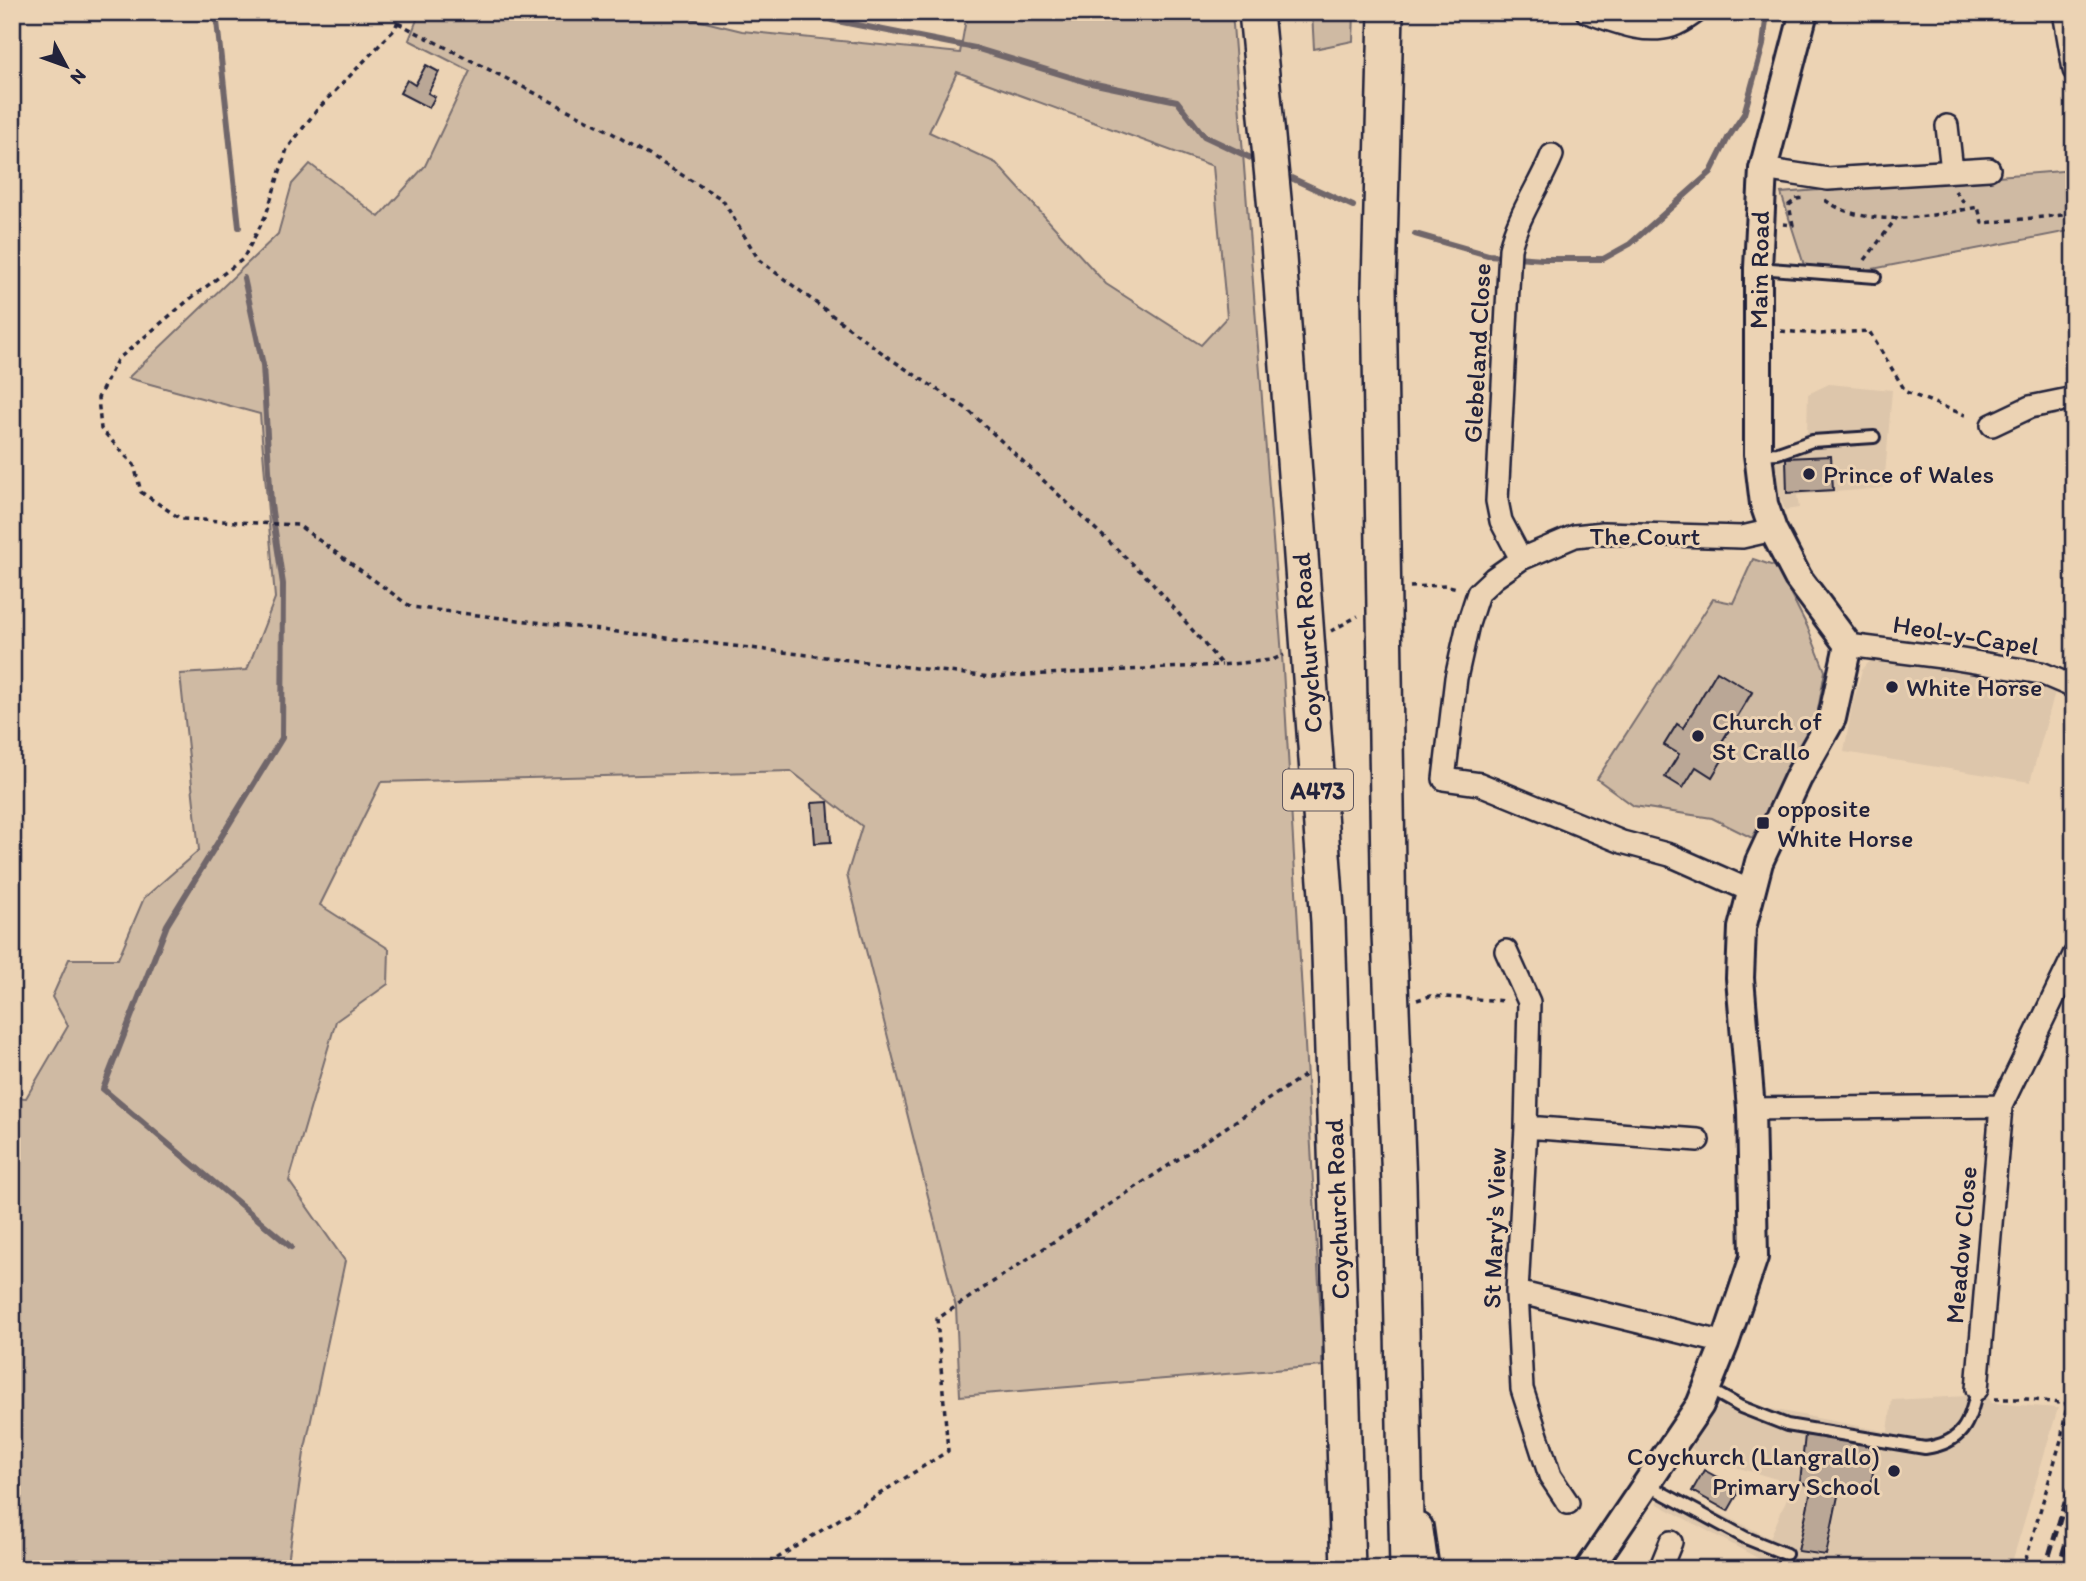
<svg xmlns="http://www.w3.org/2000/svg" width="2086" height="1581" viewBox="0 0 2086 1581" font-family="Itim,sans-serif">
<rect width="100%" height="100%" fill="#ecd3b4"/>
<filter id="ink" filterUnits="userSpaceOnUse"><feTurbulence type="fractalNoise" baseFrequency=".0143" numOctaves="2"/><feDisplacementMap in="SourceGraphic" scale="14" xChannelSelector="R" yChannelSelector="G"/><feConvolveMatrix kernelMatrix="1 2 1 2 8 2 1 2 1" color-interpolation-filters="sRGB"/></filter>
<g filter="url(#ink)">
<path fill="#ddc6ab" d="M1829,384l63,6 -8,98 -87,7 2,13 -14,2 -10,-26 -5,-41 16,1 21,-11 1,-39z
M1887,657l142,21 26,14 -25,90 -186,-30 8,-46 10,-36 8,-9z
M1968,1391l17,1 7,11 66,5 -48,161h-250l3,-8 -107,-58 13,-15 101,50 23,-54 -91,-27 -11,-9 27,-41 28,-3 142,28 4,-32 75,-4z"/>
<path fill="#cfbaa3" stroke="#786e6f" stroke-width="2" fill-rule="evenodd" d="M420,12h244l78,19 218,22 6,-34 24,-7h242l51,657 39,666v31l-362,30 -4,-89 -109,-432 15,-49 -71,-55 -410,11 -61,123 69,44 -1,35 -52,37 -47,160 56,80 -41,192 -17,116h-275v-472l14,1 42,-72 -16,-29 17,-38h49l26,-61 55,-48 -19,-176 67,-4 28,-72 -15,-184 -132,-36 150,-144 14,-50 18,-20 69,53 46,-51 45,-95 -61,-31zM957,72l256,94 14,151 -26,28 -95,-61 -110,-121 -67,-31z
M1312,12h42l-1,29 -39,8z
M2074,170v60l-212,41 -58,-6 -23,-72z
M1753,559l24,8 30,59 18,45 -10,56 -63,111 -40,-20 -78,-12 -37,-27 116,-180 20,4zM1717,671l35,22 -37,60 8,5 -57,19 13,-23 -14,-9 12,-21 6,4z"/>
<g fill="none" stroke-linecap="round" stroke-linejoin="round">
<path stroke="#70666a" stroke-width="6" d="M216,12l23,215
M809,12l23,8 143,28 111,34 91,19 27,35 49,23
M1289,177l64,29
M1415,234l73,21 55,4h60l27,-15 81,-72 17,-34 16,-24 19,-69 4,-33
M244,278l19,87 8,140 12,79 -1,154 -115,187 -64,164 188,158"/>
</g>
<path fill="#baa796" stroke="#22223b" stroke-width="2" d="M426,65l13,7 -11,21 7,4 -6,11 -29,-15 7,-13 8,5z
M1831,456l2,34 -46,3 -1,-35z
M1717,671l35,21 -37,61 9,4 -12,20 -16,-10 -13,21 -18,-11 14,-23 -15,-9 13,-21 6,4z
M828,802l3,40 -16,1 -3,-40z
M1805,1435l71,8 -5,47 -31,-4 -14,69 -28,-4 14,-65 -12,-3z
M1704,1470l36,20 -12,21 -36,-20z"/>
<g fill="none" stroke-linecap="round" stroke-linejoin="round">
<defs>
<path id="service" d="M1758,268l117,9
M1760,454l18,-1 34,-12 62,-4
M1707,1388l34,19 46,18 138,23c37,-5 45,-24 52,-59
M1646,1484l100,54 40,16"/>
<path id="minor" d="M1587,12c27,9 57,23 85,14 9,-3 17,-9 24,-14
M2064,12l10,58
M1947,126l5,45
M1763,169l65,10 161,-10
M1992,425l38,-18 44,-9
M1521,559l-20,-38 -4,-20 13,-252c8,-34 29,-62 42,-94
M1848,645l102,13 91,15 33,14
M1751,891l-81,-36 -48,-13 -142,-58 -36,-5 12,-101 12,-54 10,-31 16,-15 27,-19 54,-23 28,-3 139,4 31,-7
M1506,951l23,51 -3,125 -9,165 5,97 28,87 18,27
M2001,1106l73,-151
M1751,1109l250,-3 -24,283
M1526,1127l172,13
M1517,1292l208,51
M1660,1569l11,-27"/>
<path id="tertiary" d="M1419,1527l6,42
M1589,1569l111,-164 25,-62 29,-86 -3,-148 -11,-131 2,-50 17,-66 39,-84 34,-60 16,-73 -50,-67 -25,-48 -9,-26 -6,-50v-186l5,-99 41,-157"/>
<path id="primary" d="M1256,12l21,218 51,692 20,647
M1386,12l-7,275 10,646 10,251 8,385"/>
</defs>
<use href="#service" stroke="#22223b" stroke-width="16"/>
<use href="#minor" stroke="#22223b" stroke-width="26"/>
<use href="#tertiary" stroke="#22223b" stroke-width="32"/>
<use href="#primary" stroke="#22223b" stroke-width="38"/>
<path stroke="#22223b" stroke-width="3.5" stroke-dasharray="5 5" stroke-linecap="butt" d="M401,12l-6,17 -79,82 -29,38 -21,66 -23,44 -52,39 -74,62 -19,38 3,31 33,36 7,27 40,27 117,6 113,82 579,70 232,-12
M398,23l209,107 115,69 37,61 130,98 78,51 184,172 71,84 50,-5 12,-5
M1955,191l8,10 -2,9
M1825,200c42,30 106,16 153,7l4,16 92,-9
M1783,224l10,1 -4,-20 8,-6 7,-1
M1865,260l32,-43
M1781,331l38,3 50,-3 37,61 59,23
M1410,587l35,-2 12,3
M1331,631l27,-15
M1417,1000l13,-4 76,5
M1994,1399h33l40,5 -6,36 -38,129
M760,1569l188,-118 -11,-132 371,-246"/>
<use href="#service" stroke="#ecd3b4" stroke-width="10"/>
<use href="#minor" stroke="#ecd3b4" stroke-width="21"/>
<use href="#tertiary" stroke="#ecd3b4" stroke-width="26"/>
<use href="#primary" stroke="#ecd3b4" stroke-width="33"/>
<path stroke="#22223b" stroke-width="5" stroke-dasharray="10 5" stroke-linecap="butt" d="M2045,1569l29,-96
M2058,1569l16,-52"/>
</g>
</g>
<g fill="#22223b" stroke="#ecd3b4" stroke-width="2.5">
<circle cx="1809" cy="474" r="7"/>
<circle cx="1892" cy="687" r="7"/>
<circle cx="1698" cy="736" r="7"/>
<rect x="1756" y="816" width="14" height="14" rx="3.5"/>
<circle cx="1894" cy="1471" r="7"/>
</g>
<g text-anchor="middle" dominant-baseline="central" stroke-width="6" stroke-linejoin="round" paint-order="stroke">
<rect fill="#ecd3b4" stroke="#5f575f" stroke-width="2" x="1283" y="769.5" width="70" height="41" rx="5"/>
<g font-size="24" font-weight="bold" fill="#22223b">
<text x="1318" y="790">A473</text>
</g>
<g font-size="26" fill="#22223b" stroke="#ecd3b4">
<text transform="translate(1759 270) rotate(-89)">Main Road</text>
<text transform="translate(1477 353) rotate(-87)">Glebeland Close</text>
<text x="1645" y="536">The Court</text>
<text transform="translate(1966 635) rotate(9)">Heol-y-Capel</text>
<text transform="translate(1307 643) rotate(-94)">Coychurch Road</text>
<text transform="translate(1337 1209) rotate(-92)">Coychurch Road</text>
<text transform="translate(1494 1228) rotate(-88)">St Mary's View</text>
<text transform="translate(1961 1245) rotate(-85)">Meadow Close</text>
</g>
<g font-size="26" fill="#22223b" stroke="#ecd3b4" text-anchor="start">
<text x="1823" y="474">Prince of Wales</text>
<text x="1906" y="687">White Horse</text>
<text x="1712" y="721">Church of<tspan x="1712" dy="30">St Crallo</tspan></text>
<text x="1777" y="808">opposite<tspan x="1777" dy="30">White Horse</tspan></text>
<text x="1880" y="1456" text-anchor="end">Coychurch (Llangrallo)<tspan x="1880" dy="30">Primary School</tspan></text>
</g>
</g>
<rect width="2086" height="1581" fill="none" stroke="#ecd3b4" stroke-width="42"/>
<rect x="21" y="21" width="2044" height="1539" fill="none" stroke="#22223b" stroke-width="2.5" filter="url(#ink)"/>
<g transform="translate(66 66) rotate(131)" stroke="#ecd3b4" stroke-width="5" paint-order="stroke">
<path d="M0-5L12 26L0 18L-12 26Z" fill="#22223b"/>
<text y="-10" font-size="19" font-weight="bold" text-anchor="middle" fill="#22223b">N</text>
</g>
</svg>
